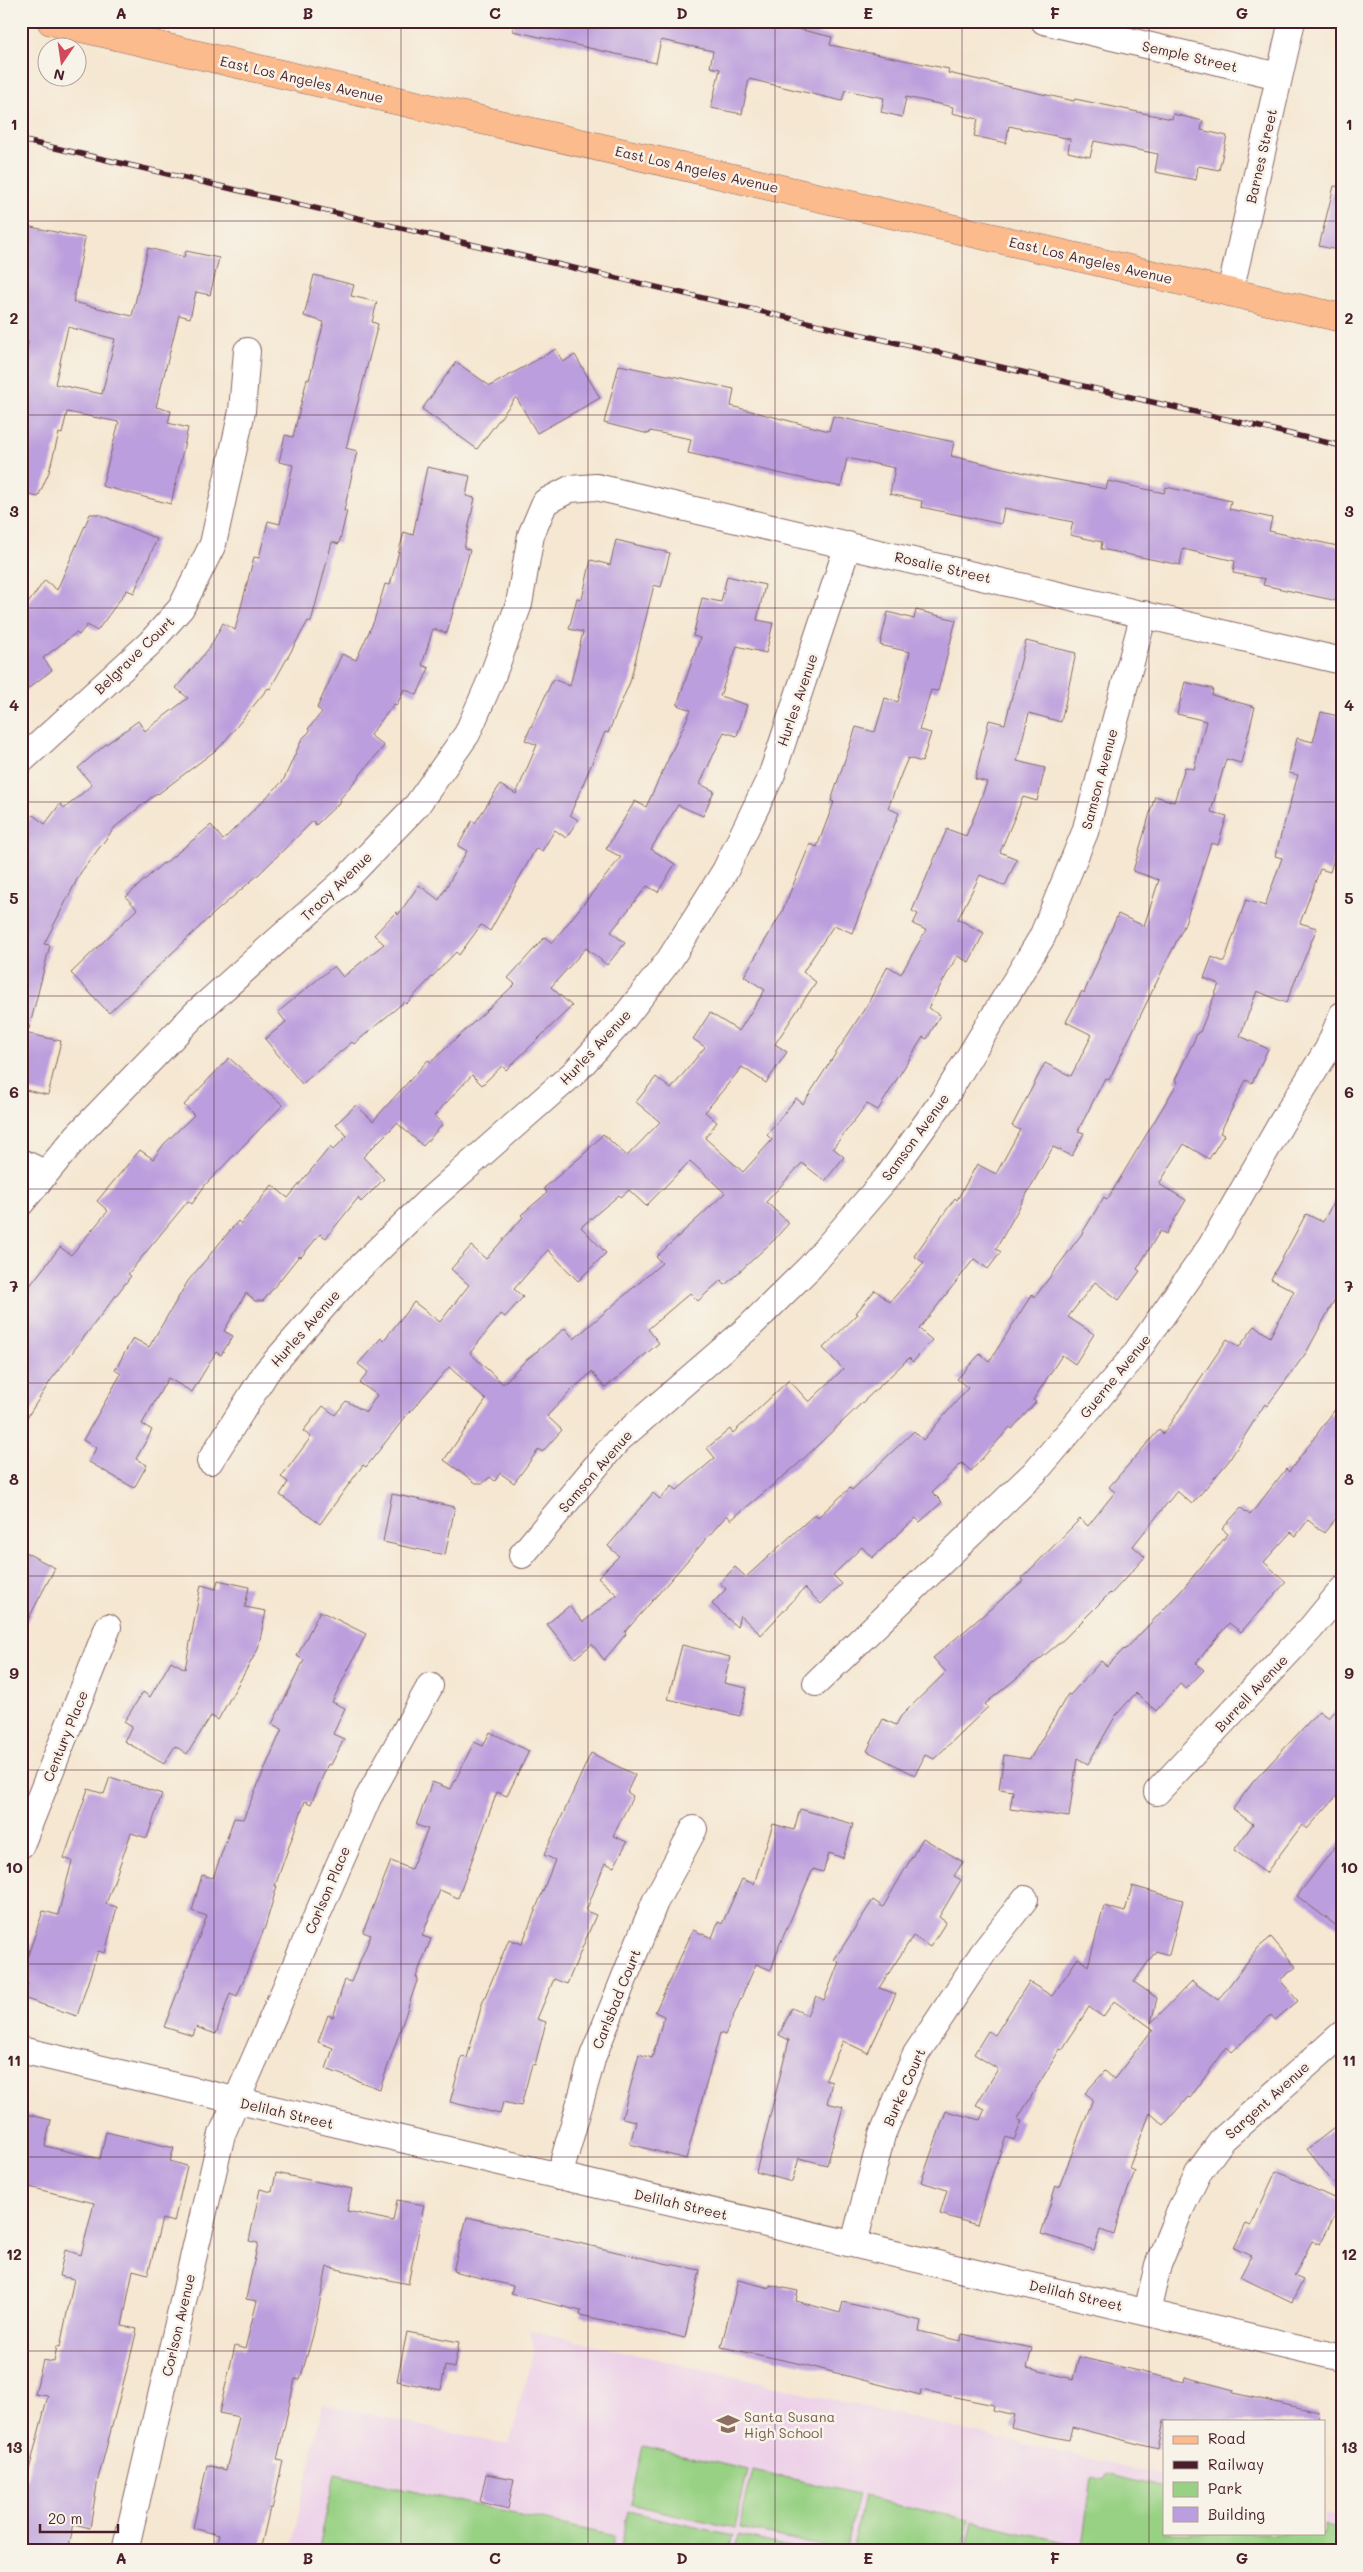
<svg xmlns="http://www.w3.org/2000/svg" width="1363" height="2572" viewBox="0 0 1363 2572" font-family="Mali,sans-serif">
<rect width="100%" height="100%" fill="#f7f3e8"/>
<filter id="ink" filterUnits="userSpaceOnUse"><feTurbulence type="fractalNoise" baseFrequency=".02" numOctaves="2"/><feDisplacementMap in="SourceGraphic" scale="10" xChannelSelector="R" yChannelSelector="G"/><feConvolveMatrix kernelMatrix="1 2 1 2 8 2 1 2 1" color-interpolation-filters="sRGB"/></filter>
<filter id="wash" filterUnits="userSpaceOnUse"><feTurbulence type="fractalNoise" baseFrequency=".0096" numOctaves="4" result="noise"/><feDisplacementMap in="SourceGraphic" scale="20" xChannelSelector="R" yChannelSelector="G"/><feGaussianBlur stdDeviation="1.12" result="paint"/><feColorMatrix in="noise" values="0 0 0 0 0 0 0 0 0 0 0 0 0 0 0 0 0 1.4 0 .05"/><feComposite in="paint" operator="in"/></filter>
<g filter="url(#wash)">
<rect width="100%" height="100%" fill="#f5e7d1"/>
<path fill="#edd1e9" d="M530,2330l634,146v57h160v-20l18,4v34h-1052l33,-147 186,41 25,-97z"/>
<path fill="#98d184" stroke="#717858" d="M643,2446l105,24 -13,58 -105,-24z
M753,2470l105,24 -13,57 -106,-23z
M335,2474l279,62 -3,15h-293z
M1106,2474l58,14v45h160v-8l18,4v22h-261l11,-74 12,3z
M863,2497l106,23 -7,31h-111z
M628,2511l105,25 -4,15h-110z
M973,2521l105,24 -1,6h-111z
M738,2535l66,16h-69z"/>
<g id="blocks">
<path fill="#bb9edd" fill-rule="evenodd" d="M514,21h239l23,5 1,-2 55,13 -2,8 119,24 -1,4 126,28 1,-2 97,20 1,-5 30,7 -2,9 26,6 -8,34 -21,-4 -2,14 -41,-8 3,-18 -64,-13 -4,16 -22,-5 2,-13 -61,-13 -3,17 -32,-7 4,-17 -26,-6 1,-6 -47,-10 -4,20 -21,-5 3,-14 -39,-8 -3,11 -93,-22 -7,35 -31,-6 9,-39 -10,-2 3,-16 -52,-11 -5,23 -143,-32z
M1334,186l8,1v64l-23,-5z
M21,225l64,13 -12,64 59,14 16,-68 36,9 2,-6 33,7 -9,37 -14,-3 -6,26 -11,-3 -23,92 15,4 -3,12 20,5 -17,76 -69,-18 17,-64 -52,-10 -5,22 -3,-1 -10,39 -11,25 -17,-4v-115l7,-36 -7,-2v-65l6,-26 -6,-1zM68,327l47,12 -13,55 -47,-10z
M314,275l40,10 -3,11 26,6 -5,20 6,2 -32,124 11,3 -13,60h3l-8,33 -7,-2 -21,80 -3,-1 -38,68 -2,-1 -48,59 -62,47 -1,-1 -42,34 -34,45 -37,72 6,1 -21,84h-8v-199l12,-15 12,9 15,-20 5,4 27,-23 -14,-17 27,-23 33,-24 7,10 43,-33 -12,-10 34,-41 13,-24 12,7 19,-73 5,1 9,-37 12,3 13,-59 -14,-3 6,-27 8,2 14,-58 2,1 15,-58 -20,-6z
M556,349l7,13 12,-7 25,43 -63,35 -21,-36 -39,52 -55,-40 34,-47 34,24z
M619,365l115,24 -3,17 98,25 4,-15 121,26 -3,14 96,22 59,11 2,-8 56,12 2,-6 65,14 -2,8 43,9 -3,13 73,16v55l-79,-17 2,-6 -32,-6 2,-12 -52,-12 -3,16 -79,-16 1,-7 -32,-7 3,-13 -69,-14 -3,16 -80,-17 1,-6 -32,-7 5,-26 -48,-10 -6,29 -153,-34 3,-14 -41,-8 -1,3 -45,-11z
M427,467l43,9 -4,20 9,2 -11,50 6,2 -23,83 -14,-4 -11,36 7,3 -12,27 -13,-6 -7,16 -3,-1 -24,31 14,11 -44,53 1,2 -25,24 -3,-4 -55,54 -46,40 -103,98 -38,-40 66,-64 -11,-12 37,-34 1,1 47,-39 12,15 60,-59 19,-42 8,-8 -2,-2 14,-17 -5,-4 25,-54 14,6 18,-39 11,-37 5,1 14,-53 9,3z
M90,514h8l59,25 -23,54 -7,-3 -30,41 -10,-6 -8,10 -3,-2 -33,25 9,12 -31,24v-81l24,-33 12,10z
M616,540l54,13 -9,34 -7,-2 -24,97 -22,51 -3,-1 -35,83 8,5 -12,18 -11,-8 -13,21 -6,-3 -46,83 -9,-6 -22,30 -3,-3 -50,52 -2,-2 -50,42 -2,-2 -50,42 -37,-45 21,-17 -8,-10 56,-46 9,11 41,-33 -10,-9 22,-23 2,3 21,-30 20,15 28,-49 -9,-5 14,-25 3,2 25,-38 16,9 21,-49 -12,-5 28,-61 17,7 13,-54 -14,-3 8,-31 5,1 9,-39 19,5z
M727,576l38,9 -8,35 16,3 -7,30 -29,-7 -17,50 27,9 -10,31 -13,-4 -24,52 14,7 -11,25 -25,-11 -27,44 24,15 -17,28 -11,-6 -36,46 14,11 -18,22 -21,-17 -35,39 21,19 -66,64 -4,-4 -20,19 -10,-10 -38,41 9,8 -20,22 -26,-23 -34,34 21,22 -23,23 -3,-4 -32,40 -6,-4 -19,23 -2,-1 -36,45h-8l-9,-8 -22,38 9,5 -12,19 -5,-3 -24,40 -24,-14 -26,46 10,6 -16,29 11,6 -13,23 -45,-26 7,-14 -13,-8 38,-66 -6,-4 18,-32 16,9 39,-66 50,-60 3,3 31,-39 16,13 42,-51 3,3 14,-14 -11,-12 20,-19 17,16 55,-61 3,2 84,-78 -7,-6 37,-41 7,6 69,-86 -15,-8 29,-48 11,6 45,-97 -14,-5 23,-67 -7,-2 9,-38 19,4z
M916,610l40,10 -18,71 -7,-1 -12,40 12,3 -9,29 -14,-4 -6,14 -14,36 11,5 -47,120 -18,-8 -31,47 13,10 -41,62 12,8 -21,31 -24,-16 -37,45 12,10 -12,16 38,34 29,-32 -5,-5 29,-37 7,6 64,-99 21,-39 13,8 25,-44 -13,-6 5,-10 -6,-3 35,-82 19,7 10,-24 11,-30 -12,-3 14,-59 16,4 21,-83 50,12 -15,69 -32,-9 -12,48 28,7 -8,33 -14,-4 -23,55 17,7 -12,27 -25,-11 -22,44 26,14 -15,29 -12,-6 -29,52 12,7 -13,24 -4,-2 -45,73 -11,-6 -34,44 11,9 -19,24 -23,-18 -36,39 23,21 -16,18 -48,44 -4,-5 -23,21 -8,-8 -42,36 11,14 -54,45 -13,-16 -17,15 -28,29 15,14 -20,22 -3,-3 -25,34 -14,-10 -5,8 -5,-4 -7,6h-7l-32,-23 42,-60 -37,-33 -40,46 1,-2 -44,56 -3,-2 -43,59 -40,-29 8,-13 -7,-5 30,-40 -8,-6 20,-25 12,9 11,-14 20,11 11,-17 -17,-12 8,-11 -10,-8 23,-26 3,2 30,-38 26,20 29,-37 -18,-16 20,-23 15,13 37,-42 -2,-2 26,-22 -3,-5 40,-34 19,-20 24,22 33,-34 -24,-20 20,-25 15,12 34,-42 -12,-8 17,-26 29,18 26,-41 -21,-14 37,-62 29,-70 7,3 17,-45 -3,-1 25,-74 19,5 10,-34 13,4 12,-50 -30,-7 8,-33 26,7zM690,1161l35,32 -69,64 6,6 -88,76 -9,-11 -40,33 -22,23 -33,-31 31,-39 4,3 18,-20 -9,-8 34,-39 30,31 28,-28 -25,-26 38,-32 2,2 8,-7 17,16z
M1185,682l28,7 -1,6 43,12 -14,56 -15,-4 -15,53 16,4 -9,29 -7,-2 -27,83 -75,154 -4,-2 -27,53 6,2 -12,23 -19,-9 -57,102 5,3 -13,17 -14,-10 -55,70 13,11 -19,22 -4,-4 -112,107 -66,55 -4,-5 -102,117 1,2 -22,26 -12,-16 -17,14 -28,-34 22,-18 14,16 34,-27 -19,-18 21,-21 -11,-10 45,-53 7,6 12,-13 5,4 38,-32 -8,-10 23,-19 3,4 56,-53 20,22 34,-33 -20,-21 35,-34 -2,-1 19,-23 15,12 34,-39 -10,-7 41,-58 2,2 20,-36 19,10 24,-44 -8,-4 33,-63 26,13 21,-41 -26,-13 16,-31 2,2 34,-79 26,12 15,-46 -26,-9 22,-75 19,6 11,-35 9,2 12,-48 -29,-7z
M1321,712l21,5v114l-12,41 -10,-3 -20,54 17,5 -31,75 -29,-12 -17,45 28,13 -16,34 -6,-3 -26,53 4,2 -15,24 -25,-15 -25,40 27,16 -20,34 -6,-3 -23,38 3,2 -21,29 -24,-18 -27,35 26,17 -19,30 -13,-9 -29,45 3,2 -24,27 -2,-2 -39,44 -9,-8 -30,29 10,10 -22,20 -4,-4 -44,40 -10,-11 -29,28 9,9 -21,20 -16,-16 -44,47 -21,-20 -3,12 -25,-23 14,-15 -6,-6 15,-16 11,10 69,-63 3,3 32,-29 2,2 62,-59 9,9 45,-52 -11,-9 23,-25 9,8 43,-68 3,3 46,-62 23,-38 3,3 71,-118 -3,-2 23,-48h2l19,-48 -15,-6 8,-21 12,5 22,-62 19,6 17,-48 -7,-2 23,-81 -9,-2 8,-35 16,4z
M21,1032l40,9 -13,54 -27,-6z
M229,1058l54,47 -78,80 -13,19 -4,-3 -60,73 3,2 -80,104 -30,47v-130l39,-50 11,8 37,-44 -11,-10 43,-51 13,9 11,-15 30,-29 -10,-10z
M1342,1186v100l-36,67 -39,53 -2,-2 -37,58 -36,42 -15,-13 -44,55 12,11 -34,37 -1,-1 -47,47 -78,64 3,3 -54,52 -9,-4 -10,20 -48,-24 16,-32 13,6 5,-9 45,-44 -13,-14 90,-77 -2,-2 59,-60 8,7 27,-34 -6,-5 50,-57 4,4 64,-95 12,8 16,-21 15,11 24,-46 -23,-12 35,-65 17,8z
M1342,1400v111l-18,22 -16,-13 -12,16 -5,-4 -27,30 22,20 -45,50 -12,-9 -33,40 8,7 -18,19 -6,-5 -24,27 -20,-18 -20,22 -28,49 -11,-6 -8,59 -59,-8 3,-18 -14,-2 5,-34 26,4 38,-65 2,1 31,-34 6,5 17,-17 1,1 57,-60 46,-56 -6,-5 19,-21 9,7 36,-46 3,3z
M392,1494l63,13 -10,48 -62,-13z
M21,1550l34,18 -34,65z
M218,1580l31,7 -4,20 21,4 -8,38 -40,71 -7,-4 -24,38 -12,-8 -11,18 -40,-23 8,-14 -8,-5 19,-30 7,5 21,-36 14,8 16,-84 15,4z
M320,1611l46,23 -34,68 13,6 -12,26 11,5 -13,26 -3,-1 -17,40 -6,-3 -30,85h2l-12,41 -28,69 -7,-3 -14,41 -20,-7 -3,9 -29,-9 43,-111 -15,-5 10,-36 11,3 21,-60 9,1 39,-90 -10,-5 32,-64 -7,-4z
M682,1645l48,12 -6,26 23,5 -7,28 -72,-17z
M1342,1702v88l-35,39 -5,-4 -36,48 -32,-23 19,-26 -20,-15 20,-27 66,-71 9,7z
M490,1732l39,19 -22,45 -10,-4 -39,106 -18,-8 -18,46 9,3 -15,38 2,1 -38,111 -54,-20 7,-21 -15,-6 10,-27 5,2 12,-37 6,2 20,-47 -8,-3 28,-71 20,8 17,-40 -12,-4 16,-43 19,7 23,-47 9,4z
M591,1753l44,22 -8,17 6,4 -20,40 14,6 -13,25 -9,-4 -19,48 10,4 -29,69 -13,-5 -17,40 9,3 -11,43 -3,-1 -11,42 -18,-4 -3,12 -50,-12 12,-45 5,1 15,-54 27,-65 13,5 33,-84 -11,-5z
M110,1777l52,17 -15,44 -16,-5 -25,71 11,3 -12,46 -7,-2 -21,65 -54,-18 5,-14 -7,-2v-6l22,-65 15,4 14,-54 -8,-3 24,-69 16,5z
M800,1809l53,15 -10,34 -14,-5 -6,19 -10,-3 -34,77 -8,24 -15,-6 -31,71 -5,-2 -34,126 -56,-15 6,-23 -14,-3 17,-64 13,4 12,-42 -9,-4 38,-82 19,8 6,-16 4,2 20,-45 12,5 19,-60 21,6z
M923,1838l40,24 -9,14 7,4 -22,37 7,5 -16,25 -17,-11 -34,52 17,6 -28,59 -25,-12 -18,39 7,2 -5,21 16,4 -16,58 -28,-7 -7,24 -36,-10 33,-132 -10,-5 13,-27 15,7 9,-19 8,4 15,-38 -5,-2 39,-60 10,7z
M1342,1838v92l-45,-34z
M1132,1886l51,14 -14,55 -13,-4 -22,31 23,16 -6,25 41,-42 26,19 40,-52 13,-11 25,30 -16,13 18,21 -23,19 -4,-5 -39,37 -5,-5 -37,51 -2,-1 -24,28 -14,-12 -21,55 6,3 -13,35 -8,29 -14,-5 -6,20 -53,-16 15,-49 3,2 34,-88 -8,-6 20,-22 9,8 39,-50 -39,-28 -11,16 -14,-10 -27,43 -2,-1 -43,71 5,1 -8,19 -8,-3 -13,35 -16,53 -37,-11 7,-24 -26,-8 25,-71 34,9 5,-11 -9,-4 22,-36 -24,-15 14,-23 7,4 34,-53 23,14 26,-38 10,8 16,-60 21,6z
M26,2114l25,6 -6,26 55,13 6,-27 68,16 -4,13 17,5 -13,56 -12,-3 -14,55 -15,-4 -11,56 15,3 -6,25 -33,125 -8,49 -16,-4 -6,27h-47v-50l27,-105 -13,-2 8,-34 11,2 3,-16 3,1 14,-68 -15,-3 6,-26 16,5 13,-52 -73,-18v-52z
M1342,2122v72l-35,-45z
M1276,2171l66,31 -22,42 -8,-3 -18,35 9,4 -11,22 -52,-25 11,-21 -17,-8 12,-24 5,2z
M276,2173l76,16 -5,22 46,10 4,-21 27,5 -16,79 -81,-17 -14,68 -13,45 -5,-1 -18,81 6,1 -11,48 -2,-1 -10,43h-45l4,-16 -26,-7 14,-63 19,5 13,-53 -20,-4 16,-67 10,3 12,-48 -11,-2 12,-56 -9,-2 11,-52 12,3z
M467,2217l197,46 36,7 -15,68 -105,-23 1,-4 -70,-17 2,-8 -60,-15z
M738,2280l32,8v-3l28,6 -2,10 44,12 3,-11 78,19 -2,10 42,10 1,-7 70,14 -5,20 46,11 6,-22 105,25 1,-5 49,13 -1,3 86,19 -1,9h-154l-6,28 -86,-22 -3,13 -30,-6 -28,-7 3,-12 -21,-5 1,-5 -73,-15 -1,5 -118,-31 -81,-17z
M407,2332l52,10 -5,26 -9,-2 -4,24 -44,-9z
M486,2474l28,5 -6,30 -28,-7z"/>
</g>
</g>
<g filter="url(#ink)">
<use href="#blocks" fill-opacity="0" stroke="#866565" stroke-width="1"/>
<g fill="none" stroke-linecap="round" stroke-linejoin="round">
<defs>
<path id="street" d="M1044,21l235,55
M1230,292l62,-271
M21,761l129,-118 31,-35 32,-64 29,-133 5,-60
M21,1162l24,11
M21,1203l56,-67 118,-122 149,-133 73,-76 50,-71 25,-57 27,-73 12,-69 14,-33 25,-13 26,-2 746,174
M210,1461l57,-90 78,-89 81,-79 149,-131 49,-54 46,-59 55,-88 47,-97 76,-229
M522,1555l95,-114 132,-114 61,-60 79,-92 54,-75 99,-163 43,-105 59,-218
M816,1683l219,-211 98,-115 78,-111 71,-124 46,-73 14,-34
M1157,1792l154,-164 31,-38
M21,1845l87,-218
M21,2050c440,104 881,205 1321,308
M559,2177l34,-121 62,-154 39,-73
M854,2243l28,-108 34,-81 67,-101 42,-54
M1147,2312l11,-47 22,-55 18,-37 25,-34 119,-105
M125,2551l97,-417 146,-336 62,-112"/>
<path id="primary" d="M51,21l1291,297"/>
</defs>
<use href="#street" stroke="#866565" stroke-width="28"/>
<use href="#primary" stroke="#866565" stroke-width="29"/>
<use href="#street" stroke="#fff" stroke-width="26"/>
<use href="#primary" stroke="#fbbb8c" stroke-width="28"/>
<defs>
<path id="rail" d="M21,140l1321,306"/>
</defs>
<use href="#rail" stroke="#4a1f2b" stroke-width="5.5"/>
<use href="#rail" stroke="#f7f3e8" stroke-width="4" stroke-dasharray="11" stroke-linecap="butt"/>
</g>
</g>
<path fill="none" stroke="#4a1f2b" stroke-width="1" stroke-opacity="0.55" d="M214,21v2530M401,21v2530M588,21v2530M775,21v2530M962,21v2530M1149,21v2530M21,221h1321M21,415h1321M21,608h1321M21,802h1321M21,996h1321M21,1189h1321M21,1383h1321M21,1576h1321M21,1770h1321M21,1964h1321M21,2157h1321M21,2351h1321"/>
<defs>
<symbol id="school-bare" viewBox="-9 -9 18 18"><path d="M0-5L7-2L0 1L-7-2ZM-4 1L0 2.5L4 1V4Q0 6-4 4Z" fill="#8d6e63" stroke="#f7f3e8" stroke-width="2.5" paint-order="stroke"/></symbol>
</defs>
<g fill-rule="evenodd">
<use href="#school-bare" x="712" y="2408" width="32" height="32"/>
</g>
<g text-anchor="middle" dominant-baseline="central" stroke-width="5" stroke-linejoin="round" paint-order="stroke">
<g font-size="14" fill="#4a1f2b" stroke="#f7f3e8">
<text transform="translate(1190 56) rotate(13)">Semple Street</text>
<text transform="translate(302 79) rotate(13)">East Los Angeles Avenue</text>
<text transform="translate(1261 156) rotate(-77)">Barnes Street</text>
<text transform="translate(697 169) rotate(13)">East Los Angeles Avenue</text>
<text transform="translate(1091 260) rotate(13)">East Los Angeles Avenue</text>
<text transform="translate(943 567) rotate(13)">Rosalie Street</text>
<text transform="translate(134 655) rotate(-44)">Belgrave Court</text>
<text transform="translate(797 700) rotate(-71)">Hurles Avenue</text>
<text transform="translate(1099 779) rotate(-75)">Samson Avenue</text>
<text transform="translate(336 886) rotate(-44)">Tracy Avenue</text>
<text transform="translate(595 1047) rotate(-47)">Hurles Avenue</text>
<text transform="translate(915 1137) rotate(-54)">Samson Avenue</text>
<text transform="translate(305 1328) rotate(-49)">Hurles Avenue</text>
<text transform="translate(1115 1376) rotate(-51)">Guerne Avenue</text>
<text transform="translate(595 1471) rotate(-49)">Samson Avenue</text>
<text transform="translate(1251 1693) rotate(-47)">Burrell Avenue</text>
<text transform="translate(65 1736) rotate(-68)">Century Place</text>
<text transform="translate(327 1890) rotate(-67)">Corlson Place</text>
<text transform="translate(616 1999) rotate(-68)">Carlsbad Court</text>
<text transform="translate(904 2087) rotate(-66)">Burke Court</text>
<text transform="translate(1267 2100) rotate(-42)">Sargent Avenue</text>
<text transform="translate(287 2113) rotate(13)">Delilah Street</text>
<text transform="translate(681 2204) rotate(13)">Delilah Street</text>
<text transform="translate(1076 2295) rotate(13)">Delilah Street</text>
<text transform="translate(178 2325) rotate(-77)">Corlson Avenue</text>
</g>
<g font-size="14" fill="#785e54" stroke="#f7f3e8" text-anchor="start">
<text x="744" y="2416">Santa Susana<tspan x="744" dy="16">High School</tspan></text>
</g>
</g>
<rect width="1363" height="2572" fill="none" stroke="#f7f3e8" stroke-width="55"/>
<rect x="1163" y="2420" width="162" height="115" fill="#f7f3e8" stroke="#b29e9c"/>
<rect x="1173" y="2436" width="25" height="8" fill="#fbbb8c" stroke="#b29e9c"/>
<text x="1208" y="2444" font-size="15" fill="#4a1f2b">Road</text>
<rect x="1173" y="2461" width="25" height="8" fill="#4a1f2b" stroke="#b29e9c"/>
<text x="1208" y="2470" font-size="15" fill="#4a1f2b">Railway</text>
<rect x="1173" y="2482" width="25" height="15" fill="#98d184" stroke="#b29e9c"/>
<text x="1208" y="2494" font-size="15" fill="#4a1f2b">Park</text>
<rect x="1173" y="2507" width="25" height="15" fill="#bb9edd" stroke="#b29e9c"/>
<text x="1208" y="2520" font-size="15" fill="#4a1f2b">Building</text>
<g transform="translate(62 62) rotate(193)"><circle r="24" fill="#f7f3e8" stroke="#b29e9c"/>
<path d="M0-4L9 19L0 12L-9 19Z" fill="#d1495b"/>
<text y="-8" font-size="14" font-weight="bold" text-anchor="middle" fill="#4a1f2b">N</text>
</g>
<path d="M40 2524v8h78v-8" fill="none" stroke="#4a1f2b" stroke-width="2.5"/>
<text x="48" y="2524" font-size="15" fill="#4a1f2b" stroke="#f7f3e8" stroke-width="4" paint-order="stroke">20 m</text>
<rect x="28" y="28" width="1308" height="2516" fill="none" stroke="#4a1f2b" stroke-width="2"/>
<g font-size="16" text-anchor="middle" font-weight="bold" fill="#4a1f2b">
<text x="121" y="19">A</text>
<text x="308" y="19">B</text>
<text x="495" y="19">C</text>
<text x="682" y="19">D</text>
<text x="868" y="19">E</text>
<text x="1055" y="19">F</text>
<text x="1242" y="19">G</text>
<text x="14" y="130">1</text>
<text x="1349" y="130">1</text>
<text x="14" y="324">2</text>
<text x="1349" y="324">2</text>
<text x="14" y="517">3</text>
<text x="1349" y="517">3</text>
<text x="14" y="711">4</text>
<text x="1349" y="711">4</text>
<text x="14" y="904">5</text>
<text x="1349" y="904">5</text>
<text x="14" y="1098">6</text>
<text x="1349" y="1098">6</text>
<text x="14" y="1292">7</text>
<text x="1349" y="1292">7</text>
<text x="14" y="1485">8</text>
<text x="1349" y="1485">8</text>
<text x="14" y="1679">9</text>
<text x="1349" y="1679">9</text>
<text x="14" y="1873">10</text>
<text x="1349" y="1873">10</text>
<text x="14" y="2066">11</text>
<text x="1349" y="2066">11</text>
<text x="14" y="2260">12</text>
<text x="1349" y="2260">12</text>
<text x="14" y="2453">13</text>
<text x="1349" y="2453">13</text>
<text x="121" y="2564">A</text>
<text x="308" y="2564">B</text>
<text x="495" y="2564">C</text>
<text x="682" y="2564">D</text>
<text x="868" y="2564">E</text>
<text x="1055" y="2564">F</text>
<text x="1242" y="2564">G</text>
</g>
</svg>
